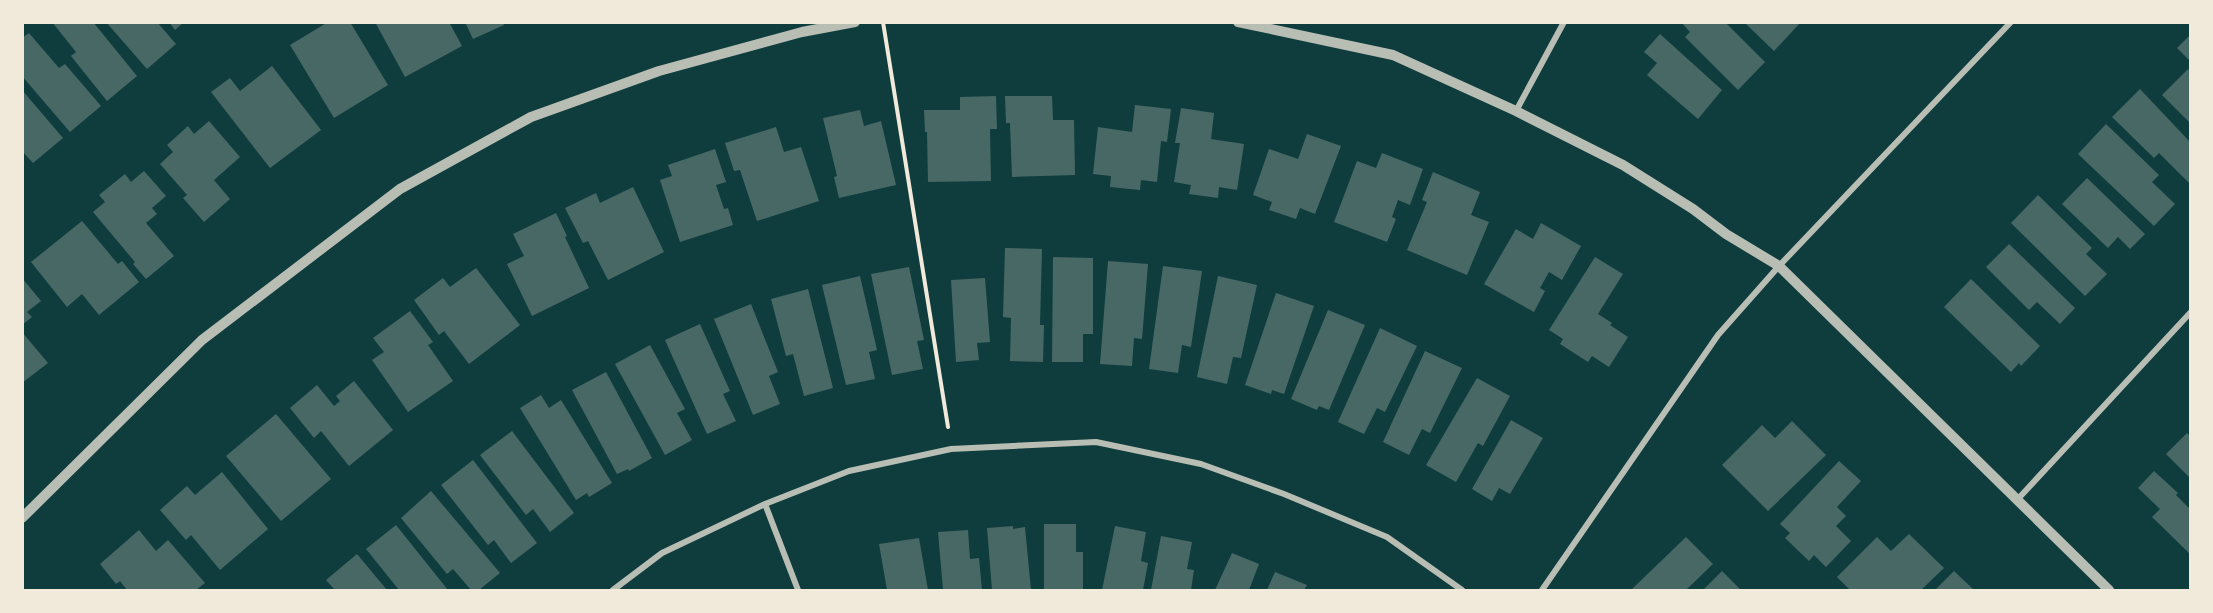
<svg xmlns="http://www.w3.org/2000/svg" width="2213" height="613" viewBox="0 0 2213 613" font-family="Overpass,sans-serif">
<rect width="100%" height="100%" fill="#0f3d3e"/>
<path fill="#486865" d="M52,22h41l44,54 -30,25 -36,-45 5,-4z
M106,22h51l19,22 -29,25z
M169,22h15l-9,8z
M328,22h22l38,63 -54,33 -44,-73z
M375,22h74l13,24 -57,31z
M465,22h38l1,3 -31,14z
M1681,22h44l40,40 -27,28 -53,-53 5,-5z
M1744,22h57l-27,29z
M29,33l30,35 6,-4 36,42 -31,26 -48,-56v-38z
M1660,34l62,56 -24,29 -51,-44 10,-12 -13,-11z
M2190,35v26l-13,-13z
M272,66l49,64 -51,38 -59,-76 19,-14 10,13z
M2188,69l2,3v51l-28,-28z
M2140,89l50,53v42l-31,-31 -5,5 -42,-41z
M22,90l41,48 -30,25 -11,-12z
M996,96l1,33h-7l1,52 -63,1 -1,-50h-2l-1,-22h36v-13z
M1005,96h47l1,24h21l1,55 -63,2 -2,-54h-4z
M1135,105l36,4 -4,33 -6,-1 -4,41 -16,-2 -1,10 -30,-3 1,-11 -18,-2 5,-47 34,5z
M1181,108l33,5 -3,26 33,5 -7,46 -18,-3 -1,11 -29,-4 2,-9 -17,-3 6,-39h-5z
M860,110l4,16 17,-5 15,64 -57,13 -5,-21 3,-1 -14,-58z
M209,121l31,36 -26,23 16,19 -26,23 -21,-24 4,-3 -27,-31 13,-12 -6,-7 21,-19 6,8z
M2106,124l53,51 -7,7 23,22 -21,22 -76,-72z
M776,127l8,25 17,-5 18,54 -62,20 -17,-51 -6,1 -9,-28z
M1307,134l34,12 -26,68 -15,-6 -4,11 -27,-9 3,-8 -19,-7 16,-46 29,10z
M715,149l11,33 -10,3 8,24 4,-1 5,17 -53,17 -20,-62 12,-4 -4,-11z
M1382,153l41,16 -13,36 -12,-5 -6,17 4,2 -9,23 -53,-20 23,-61 19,7z
M144,171l22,25 -14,12 5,6 -11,9 28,33 -28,23 -13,-15 2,-2 -42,-50 12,-10 -6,-7 26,-21 6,8z
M1433,172l47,20 -9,23 18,7 -22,53 -60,-25 20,-48 -5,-2z
M2087,178l58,56 -15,15 -12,-12 -10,11 -46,-44z
M633,187l31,65 -56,28 -20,-39 -5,2 -18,-35 31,-15 4,10z
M2038,195l54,53 -6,6 21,20 -22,22 -74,-73z
M556,213l11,23 -2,1 24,51 -57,28 -25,-52 17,-8 -11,-22z
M82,221l36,43 4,-3 17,21 -40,33 -17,-21 -15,13 -36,-45z
M1541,223l40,23 -19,34 -13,-8 -9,16 5,3 -11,21 -50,-28 32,-55 17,10z
M2009,244l66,64 -15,16 -23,-22 -8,8 -43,-43z
M1005,248l37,1 -2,76h4l-1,37 -33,-1 1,-43 -8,-1z
M1053,257l40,1v76h-10v28h-31z
M1595,257l28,17 -25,40 14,9 -2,2 18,12 -19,30 -17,-11 -4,6 -28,-18 3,-5 -14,-9z
M1108,261l40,3 -6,75 -8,-1 -2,28 -32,-2z
M1163,266l39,5 -11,76 -9,-2 -4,28 -29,-4z
M909,267l15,73 -7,1 6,28 -31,6 -21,-101z
M476,268l44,57 -51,39 -25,-33 -5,4 -25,-35 29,-22 7,9z
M860,276l17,74 -8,2 6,27 -29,6 -24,-100z
M1218,276l39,9 -16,73 -8,-1 -6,27 -30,-7z
M22,278l19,23 -14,11 5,5 -10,8z
M985,278l5,64 -13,1 2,17 -23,2 -5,-82z
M1971,279l69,67 -19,20 -2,-3 -8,9 -67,-65z
M808,289l25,99 -29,8 -11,-42 -7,2 -15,-57z
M1276,293l38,13 -30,88 -12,-4 -1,4 -26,-9z
M751,304l27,68 -9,4 11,28 -27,11 -39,-96z
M1328,310l37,15 -36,85 -10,-4 -2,4 -26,-11z
M410,311l23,31 -5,3 25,36 -45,31 -36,-52 12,-8 -11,-14z
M700,324l30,67 -7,3 13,27 -29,13 -42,-94z
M1380,328l37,18 -32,66 -8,-4 -13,26 -26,-12z
M22,332l26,31 -26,20z
M650,345l35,64 -8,4 15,27 -27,15 -50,-91z
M1425,351l37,17 -32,65 -8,-4 -13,26 -26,-13z
M606,372l46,86 -23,13 -1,-2 -11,5 -45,-84z
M1477,378l33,18 -27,50 -5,-3 -22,39 -30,-17z
M354,381l39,49 -44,36 -28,-35 -7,7 -24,-30 27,-23 17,21 6,-5 -4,-5z
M541,395l8,13 12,-8 51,83 -23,14 -2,-4 -11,7 -56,-92z
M276,414l55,65 -50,42 -55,-65z
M1511,420l32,18 -33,56 -11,-6 -7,13 -20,-12z
M1792,421l34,34 -58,56 -46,-46 40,-40 13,13z
M512,431l62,82 -24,19 -17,-23 -7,6 -46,-60z
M2187,433l3,3v42l-24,-24z
M473,460l64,83 -26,20 -17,-23 -6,5 -47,-60z
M1839,461l22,20 -24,26 9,9 -10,10 15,15 -25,26 -12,-12 -5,6 -24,-23 5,-5 -10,-9z
M2154,471l24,22 -2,2 14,14v45l-38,-37 8,-8 -22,-21z
M222,472l46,57 -48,41 -29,-35 -5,5 -26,-30 27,-24 8,9z
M431,491l69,82 -21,17h-8l-18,-21 -6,5 -46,-56z
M1044,524h32v28h7v38h-39z
M396,525l52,65h-49l-33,-41z
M1013,526v3l12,-2 6,63h-39l-5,-62z
M1115,526l31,6 -5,29 7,2 -5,27h-41z
M139,530l17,21 12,-11 37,43 -9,7h-69l-7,-9 -4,3 -16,-20z
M968,530l2,29 9,-1 3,32h-39l-5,-58z
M1909,534l35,34 -23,22h-71l-13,-13 40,-40 14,14z
M1161,536l31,6 -5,27 7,1 -3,20h-40z
M1686,537l27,27 -27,26h-55z
M919,538l9,52h-41l-8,-46z
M1232,553l27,11 -10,26h-34z
M357,554l30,36h-52l-9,-10z
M1722,571l19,19h-38z
M1954,571l20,19h-39z
M1275,572l32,13 -3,5h-37z"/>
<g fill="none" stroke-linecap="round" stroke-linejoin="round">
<path stroke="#f1e9da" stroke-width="4" d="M883,22l65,405"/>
<path stroke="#b8beb3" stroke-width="6" d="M1516,111l48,-89
M2017,500l173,-187
M765,504l33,86
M613,590l49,-37 103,-49 84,-33 102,-22 145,-7 105,22 83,30 103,43 75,53
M1542,590l176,-255 61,-69 232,-244"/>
<path stroke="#b8beb3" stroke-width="10" d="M1238,22l155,33 123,56 107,54 70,44 33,25 53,32 330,324
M22,518l180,-178 198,-151 131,-72 128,-46 143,-39 53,-10"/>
</g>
<rect width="2213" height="613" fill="none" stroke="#f1e9da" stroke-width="48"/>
</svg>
